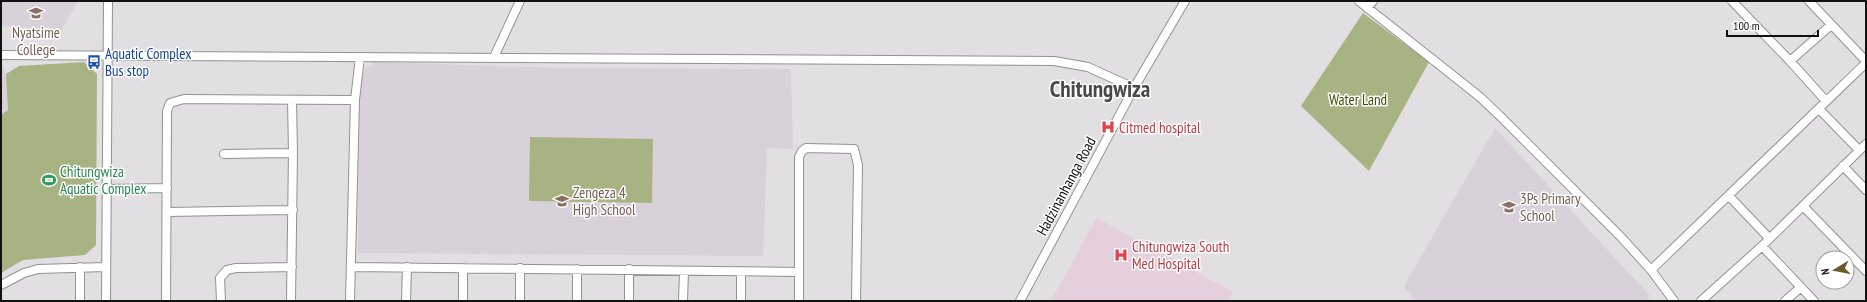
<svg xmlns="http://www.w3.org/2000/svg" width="1867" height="302" viewBox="0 0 1867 302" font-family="'PT Sans Narrow',sans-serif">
<rect width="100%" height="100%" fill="#e1dfe1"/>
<path fill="#d9d1d9" d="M1,1h77l-17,30 -60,-5z
M375,62l184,6 232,1 2,80 -26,-1 -4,108 -405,-3 1,-160 5,-24z
M1,64h2l3,10 2,37 -7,4z
M1495,128l155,168 -4,5h-230l-12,-15z"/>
<path fill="#e5cfdc" d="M1097,218l136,74 -5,9h-177z"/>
<path fill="#a8b384" d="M1363,13l66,49 -60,109 -68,-65z
M84,62l13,12 -1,171 -11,10 -62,5 -22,13v-158l7,-5 -2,-36 13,-8z
M530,137l123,2 -1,64 -123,-2z"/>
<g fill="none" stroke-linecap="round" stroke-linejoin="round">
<defs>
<path id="minor" d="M1359,1l121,96 20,19 120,120 31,34 23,31
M1732,1l58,60 36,40
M1809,1l57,60
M1367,8l6,-7
M1,55l1053,6 34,6 46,21
M494,57l26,-56
M1790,61l41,-36
M1819,109l40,41
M224,154l69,-1
M1843,166l23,24
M107,189l60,-1
M1729,196l40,42
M1803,206l63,65
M167,212l126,-2
M1762,246l52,55
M352,267l447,5
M463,268v33
M520,268v33
M629,269v32
M1651,270l215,-207
M741,272v29
M1,285l23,-12 14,-4 68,-2
M80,301v-34
M106,301l2,-300
M166,301l1,-190 3,-8 14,-4 171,1
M221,301l-1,-23 7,-8 9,-2 56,-1
M291,301l2,-148 -1,-53
M350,301l5,-201 5,-43
M406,301l1,-34
M577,301v-32
M683,301l1,-30
M799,301v-144l3,-6 4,-3 48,1 4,16 -2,136
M1020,301l114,-213 51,-87
M1701,301l61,-55 104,-102
M1785,301l16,-14"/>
</defs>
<use href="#minor" stroke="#939193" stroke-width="10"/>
<use href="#minor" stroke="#fff" stroke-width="8"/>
</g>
<defs>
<symbol id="school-bare" viewBox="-9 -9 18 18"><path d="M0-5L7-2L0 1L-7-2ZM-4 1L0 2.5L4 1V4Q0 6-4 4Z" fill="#8d6e63" stroke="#fff" stroke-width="2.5" paint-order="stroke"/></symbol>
<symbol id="bus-bare" viewBox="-9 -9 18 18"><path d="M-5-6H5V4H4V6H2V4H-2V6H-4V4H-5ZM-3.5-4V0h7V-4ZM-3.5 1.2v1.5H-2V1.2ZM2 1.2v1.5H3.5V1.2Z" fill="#1a4fb4" stroke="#fff" stroke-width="2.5" paint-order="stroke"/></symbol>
<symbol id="hospital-bare" viewBox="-9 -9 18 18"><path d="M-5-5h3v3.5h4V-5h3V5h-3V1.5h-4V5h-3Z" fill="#e0444e" stroke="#fff" stroke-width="2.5" paint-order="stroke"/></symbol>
<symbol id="stadium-bare" viewBox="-9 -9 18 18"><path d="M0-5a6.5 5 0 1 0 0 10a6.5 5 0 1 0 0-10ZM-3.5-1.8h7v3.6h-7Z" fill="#2e9e5b" stroke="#fff" stroke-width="2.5" paint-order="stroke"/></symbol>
</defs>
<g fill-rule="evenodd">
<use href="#school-bare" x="26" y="3" width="20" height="20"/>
<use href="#bus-bare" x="84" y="52" width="20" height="20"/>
<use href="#hospital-bare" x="1098" y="117" width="20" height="20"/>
<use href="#stadium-bare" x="39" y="170" width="20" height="20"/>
<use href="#school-bare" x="552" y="191" width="20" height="20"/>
<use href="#school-bare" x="1499" y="197" width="20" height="20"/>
<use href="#hospital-bare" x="1111" y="245" width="20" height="20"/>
</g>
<g text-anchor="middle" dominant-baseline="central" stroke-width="3" stroke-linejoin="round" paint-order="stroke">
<g font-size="15" fill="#785e54" stroke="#fff" text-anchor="start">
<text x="36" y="32" text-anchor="middle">Nyatsime<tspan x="36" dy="17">College</tspan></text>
<text x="573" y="192">Zengeza 4<tspan x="573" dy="17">High School</tspan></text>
<text x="1520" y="198">3Ps Primary<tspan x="1520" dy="17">School</tspan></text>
</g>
<g font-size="15" fill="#164399" stroke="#fff" text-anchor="start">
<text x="105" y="53">Aquatic Complex<tspan x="105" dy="17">Bus stop</tspan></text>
</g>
<g font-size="15" fill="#434d0a" stroke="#fff">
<text x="1358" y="99">Water Land</text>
</g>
<g font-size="15" fill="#be3a42" stroke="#fff" text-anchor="start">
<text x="1119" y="127">Citmed hospital</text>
<text x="1132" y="246">Chitungwiza South<tspan x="1132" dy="17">Med Hospital</tspan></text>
</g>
<g font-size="15" fill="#27864d" stroke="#fff" text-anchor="start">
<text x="60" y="171">Chitungwiza<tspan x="60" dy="17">Aquatic Complex</tspan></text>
</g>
<g font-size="15" fill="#121112" stroke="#fff">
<text transform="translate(1066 186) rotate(-62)">Hadzinanhanga Road</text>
</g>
<g font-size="23" font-weight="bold" fill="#4a484a" stroke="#fff">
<text x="1100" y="88">Chitungwiza</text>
</g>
</g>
<rect width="1867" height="302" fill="none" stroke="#121112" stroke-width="4"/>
<g transform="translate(1835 270) rotate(260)"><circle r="19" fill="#ffffff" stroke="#a0a0a0"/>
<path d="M0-3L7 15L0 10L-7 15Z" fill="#695927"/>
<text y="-6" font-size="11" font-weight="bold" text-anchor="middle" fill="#121112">N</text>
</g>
<path d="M1727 30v6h91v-6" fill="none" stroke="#121112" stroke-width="2"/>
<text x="1733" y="30" font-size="12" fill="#121112" stroke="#ffffff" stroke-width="3" paint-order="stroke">100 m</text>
</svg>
